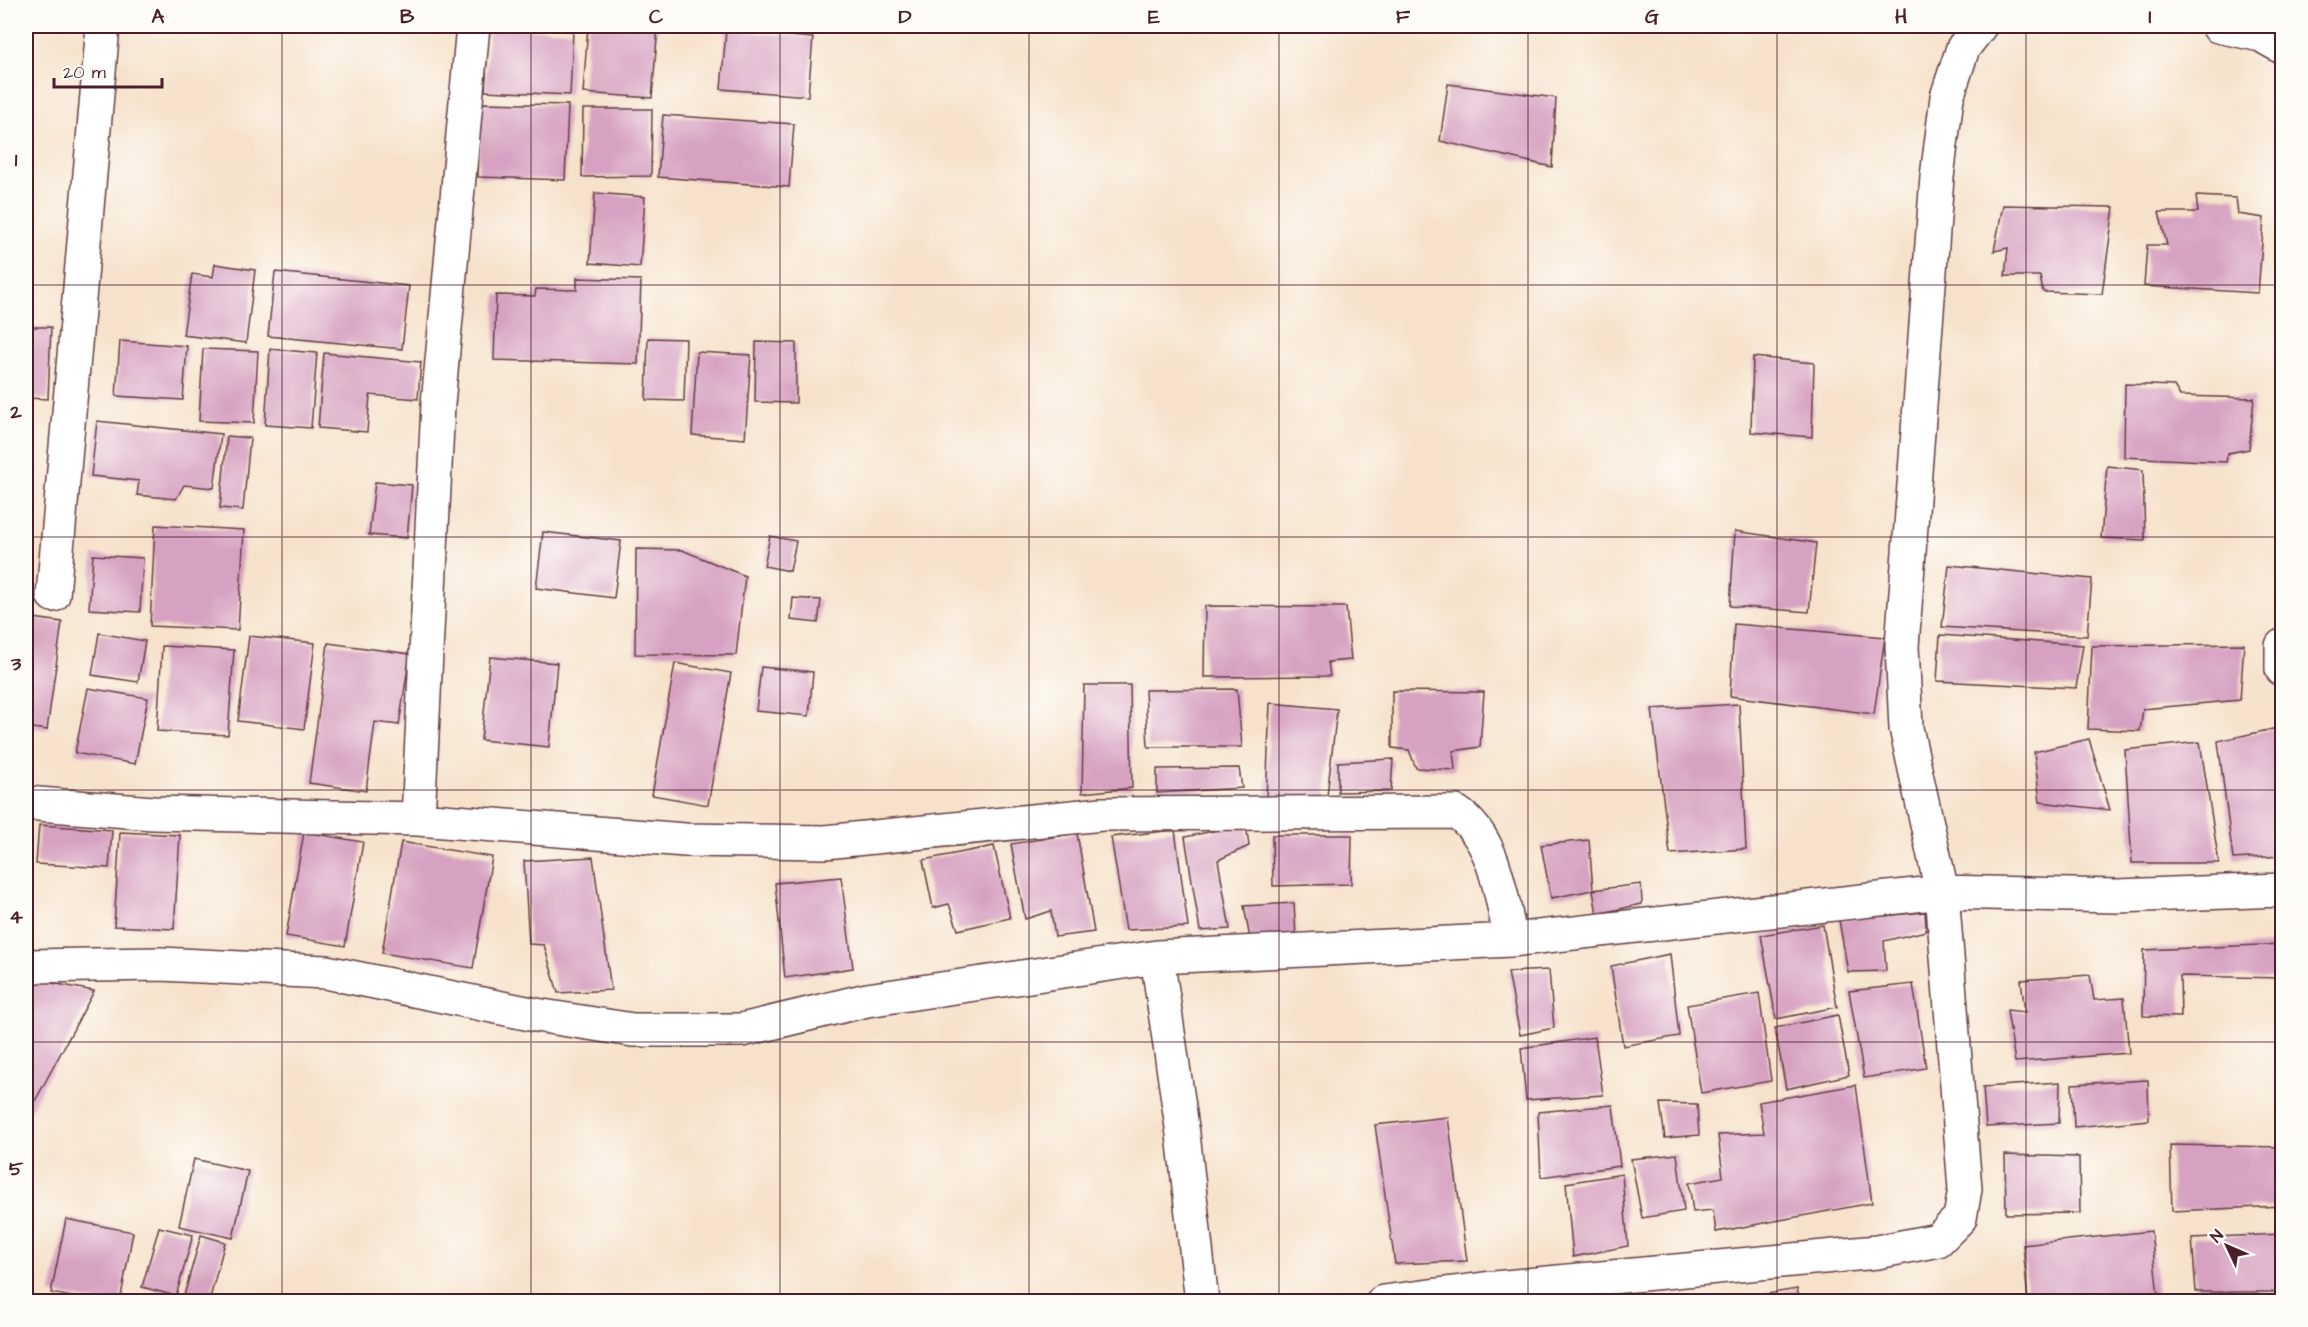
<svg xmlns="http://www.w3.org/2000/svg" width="2308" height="1327" viewBox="0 0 2308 1327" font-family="'Architects Daughter',sans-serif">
<rect width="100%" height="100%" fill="#fdfcf7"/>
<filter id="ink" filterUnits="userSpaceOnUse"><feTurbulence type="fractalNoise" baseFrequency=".0167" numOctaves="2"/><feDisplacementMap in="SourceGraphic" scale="12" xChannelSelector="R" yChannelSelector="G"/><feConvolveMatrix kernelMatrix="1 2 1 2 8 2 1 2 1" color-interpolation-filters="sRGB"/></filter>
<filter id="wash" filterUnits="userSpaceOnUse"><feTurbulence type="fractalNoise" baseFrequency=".008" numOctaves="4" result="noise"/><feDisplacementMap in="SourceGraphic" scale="24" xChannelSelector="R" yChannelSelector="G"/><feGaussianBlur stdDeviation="1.35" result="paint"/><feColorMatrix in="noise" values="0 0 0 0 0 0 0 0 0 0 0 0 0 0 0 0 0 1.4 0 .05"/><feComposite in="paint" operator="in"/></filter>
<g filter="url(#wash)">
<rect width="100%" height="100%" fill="#f6e2cb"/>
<g id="blocks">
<path fill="#d7a1c1" d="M588,26h70l-6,72 -69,-5z
M489,27l84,4 -3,64 -85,-4z
M726,30l87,8 -5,58 -87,-7z
M1448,84l108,14 -4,69 -112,-26z
M481,103l87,2 -3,75 -87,-3z
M583,109h69l-1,67 -69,1z
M663,115l131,9 -5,63 -131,-10z
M595,193l50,4 -5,70 -50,-4z
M2196,196l40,2 2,16 26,4 -6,75 -114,-7 3,-41h20l-8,-33h39z
M2003,205l111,2 -12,87 -59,-2 -3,-16h-35l3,-28 -14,3z
M215,264l40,6 -9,73 -63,-8 9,-61 21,3z
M275,272l134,14 -7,63 -134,-13z
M577,278l64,2 -3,84 -144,-4 2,-65 39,1 1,-7 41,1z
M26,327h25l-3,72 -22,-1z
M648,338l38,1 -2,62 -38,-1z
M120,341l67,5 -4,54 -67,-4z
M756,342l40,1v60l-41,-1z
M203,349l55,2 -4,72 -55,-2z
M270,349l47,4 -6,75 -46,-3z
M697,352l54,3 -6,84 -53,-4z
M324,353l97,9 -3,37 -48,-4 -3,37 -49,-4z
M1753,357l61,6 -2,74 -61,-5z
M2125,384l49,2 6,10 74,2 -5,51 -21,4 -2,9 -102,-5z
M97,421l124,13 -7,54 -30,-3 -8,14 -39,-4 2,-14 -48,-5z
M227,436l23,2 -7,72 -23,-2z
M2107,466l36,4 2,70 -44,-2z
M375,482l37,3 -5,53 -38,-3z
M155,525l89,5 -6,100 -88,-4z
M1735,531l81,12 -7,69 -79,-6z
M543,532l78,9 -7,57 -78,-10z
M770,536l26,5 -6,30 -26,-5z
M636,549l46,1 63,26 -9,79 -101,-1z
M93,555l50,3 -3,54 -51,-3z
M1949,565l143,14 -5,57 -145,-9z
M793,598l28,2 -3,23 -27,-3z
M1205,606l141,1 5,53 -23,2 2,14 -126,1z
M26,617l36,5 -15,108 -21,-3z
M1734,624l151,13 -11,77 -144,-18z
M99,633l46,8 -7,41 -46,-7z
M1940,635l143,10 -7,43 -139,-7z
M249,636l66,7 -11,86 -66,-8z
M328,643l82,11 -11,71 -24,-3 -9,69 -57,-8z
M2244,644l-4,56 -97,9 -3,22 -52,-2 4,-83z
M162,646l72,4 -6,85 -71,-4z
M490,657l67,6 -8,84 -68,-7z
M675,663l56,10 -23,132 -56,-10z
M761,667l52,5 -4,44 -53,-5z
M1084,685h46l2,103 -50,5z
M88,688l60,10 -13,66 -60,-11z
M1237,689l5,58h-94l-3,-57z
M1392,691l92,1 -4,55 -27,4 2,19 -39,-2 -7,-18 -17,-2z
M1270,703l67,6 -10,87 -61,4z
M1739,704l7,145 -76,5 -18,-145z
M2282,727v129l-49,3 -15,-118z
M2089,739l21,71 -70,-8 -6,-50z
M2200,742l19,121h-87l-7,-113z
M1393,759l-2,32 -53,1v-30z
M1239,768l3,20 -85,5v-24z
M1246,824l3,22 -31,14 12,69 -30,2 -15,-94z
M39,825l73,5 -3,38 -73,-4z
M1175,830l13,97 -62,3 -15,-93z
M120,832l60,3 -6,94 -60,-3z
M304,832l59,10 -18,104 -59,-10z
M1077,833l17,99 -39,5 -4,-26 -26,8 -14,-75z
M1272,835h80l-1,49 -78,2z
M1589,840l4,50 -42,8 -10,-53z
M401,842l91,15 -19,111 -91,-15z
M994,846l16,72 -52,12 -9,-26 -16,4 -10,-48z
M593,857l18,133 -53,3 -14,-48 -15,-1 -5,-83z
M841,877l12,91 -68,10 -10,-95z
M1641,884l1,20 -45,10 -4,-24z
M1294,903l2,32 -46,4 -6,-33z
M1925,912l1,19 -42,10 2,30 -38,1 -9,-52z
M1823,925l14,82 -61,12 -15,-84z
M2282,944v34l-102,-2 1,41 -38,-1 1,-66z
M1670,954l9,82 -56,10 -12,-80z
M1549,970l5,58 -34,7 -12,-63z
M2090,975l4,25 30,-2 5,55 -114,9 -8,-52 18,2 -4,-32z
M31,979l63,12 -68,127v-129z
M1913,984l13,84 -62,10 -15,-87z
M1759,993l12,88 -70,12 -14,-88z
M1838,1015l11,60 -63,14 -11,-61z
M1595,1037l8,58 -77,5 -5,-52z
M2148,1080l1,40 -75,7 -2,-43z
M2060,1082l-1,41 -73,4 -3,-40z
M1856,1085l16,118 -156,29 -3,-22 -20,2 -4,-29 34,-6 -5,-42 46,-2 -5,-31z
M1660,1103l37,1 2,31 -34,3z
M1613,1105l7,61 -79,11 -3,-65z
M1448,1117l19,144 -72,3 -20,-139z
M2170,1145l112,2v59l-110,5z
M1677,1154l7,57 -42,7 -11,-59z
M2005,1155l74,2 1,56 -74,1z
M194,1159l54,12 -15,67 -54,-12z
M1622,1174l6,72 -55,11 -7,-74z
M66,1219l67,13 -13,70h-22l-47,-9z
M159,1227l34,8 -17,61 -34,-9z
M2151,1231l7,65 -60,6h-70l-5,-57z
M2282,1234v58h-86l-4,-54z
M201,1235l24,7 -16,60 -26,-3z
M1797,1289l3,13h-70v-2z"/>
</g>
</g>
<g filter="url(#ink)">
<use href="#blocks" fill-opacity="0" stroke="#643c43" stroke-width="1.5"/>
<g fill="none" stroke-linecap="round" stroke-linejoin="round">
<defs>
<path id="street" d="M2218,26l43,9 21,12
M53,595l50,-569
M2282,669v-23
M26,803l127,10 265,6 267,21 140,2 277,-28 354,-2c40,26 45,85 55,128
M418,819l20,-415 35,-378
M1157,957l26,177 19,168
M26,966l134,-2 166,8 210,43 97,15h109l125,-30 290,-43 354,-17 431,-48 175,4 165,-6
M1383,1302l101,-13 393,-37 61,-12 22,-22 5,-29 -23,-297 -36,-164 -4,-82 35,-469 10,-80 16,-49 17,-22"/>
</defs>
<use href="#street" stroke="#643c43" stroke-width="36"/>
<use href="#street" stroke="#fff" stroke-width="33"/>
</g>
</g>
<path fill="none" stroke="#4a1f2b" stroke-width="1.5" stroke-opacity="0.55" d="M282,26v1276M531,26v1276M780,26v1276M1029,26v1276M1279,26v1276M1528,26v1276M1777,26v1276M2026,26v1276M26,285h2256M26,537h2256M26,790h2256M26,1042h2256"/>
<rect width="2308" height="1327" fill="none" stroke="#fdfcf7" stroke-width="66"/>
<g transform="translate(2227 1246) rotate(314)" stroke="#fdfcf7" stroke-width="4.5" paint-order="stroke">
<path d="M0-4.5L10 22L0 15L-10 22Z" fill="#4a1f2b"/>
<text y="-9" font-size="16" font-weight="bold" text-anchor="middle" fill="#4a1f2b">N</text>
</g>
<path d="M54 78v9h108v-9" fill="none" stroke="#4a1f2b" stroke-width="3"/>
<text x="63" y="78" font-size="18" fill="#4a1f2b" stroke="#fdfcf7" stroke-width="4.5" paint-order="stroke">20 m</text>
<rect x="33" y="33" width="2242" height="1261" fill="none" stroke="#4a1f2b" stroke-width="2"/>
<g font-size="20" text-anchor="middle" font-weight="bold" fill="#4a1f2b">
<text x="158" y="23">A</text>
<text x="407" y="23">B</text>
<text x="656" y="23">C</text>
<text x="905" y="23">D</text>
<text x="1154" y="23">E</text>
<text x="1403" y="23">F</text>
<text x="1652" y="23">G</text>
<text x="1901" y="23">H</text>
<text x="2150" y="23">I</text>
<text x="16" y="166">1</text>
<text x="16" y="418">2</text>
<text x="16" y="670">3</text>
<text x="16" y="923">4</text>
<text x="16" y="1175">5</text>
</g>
</svg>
